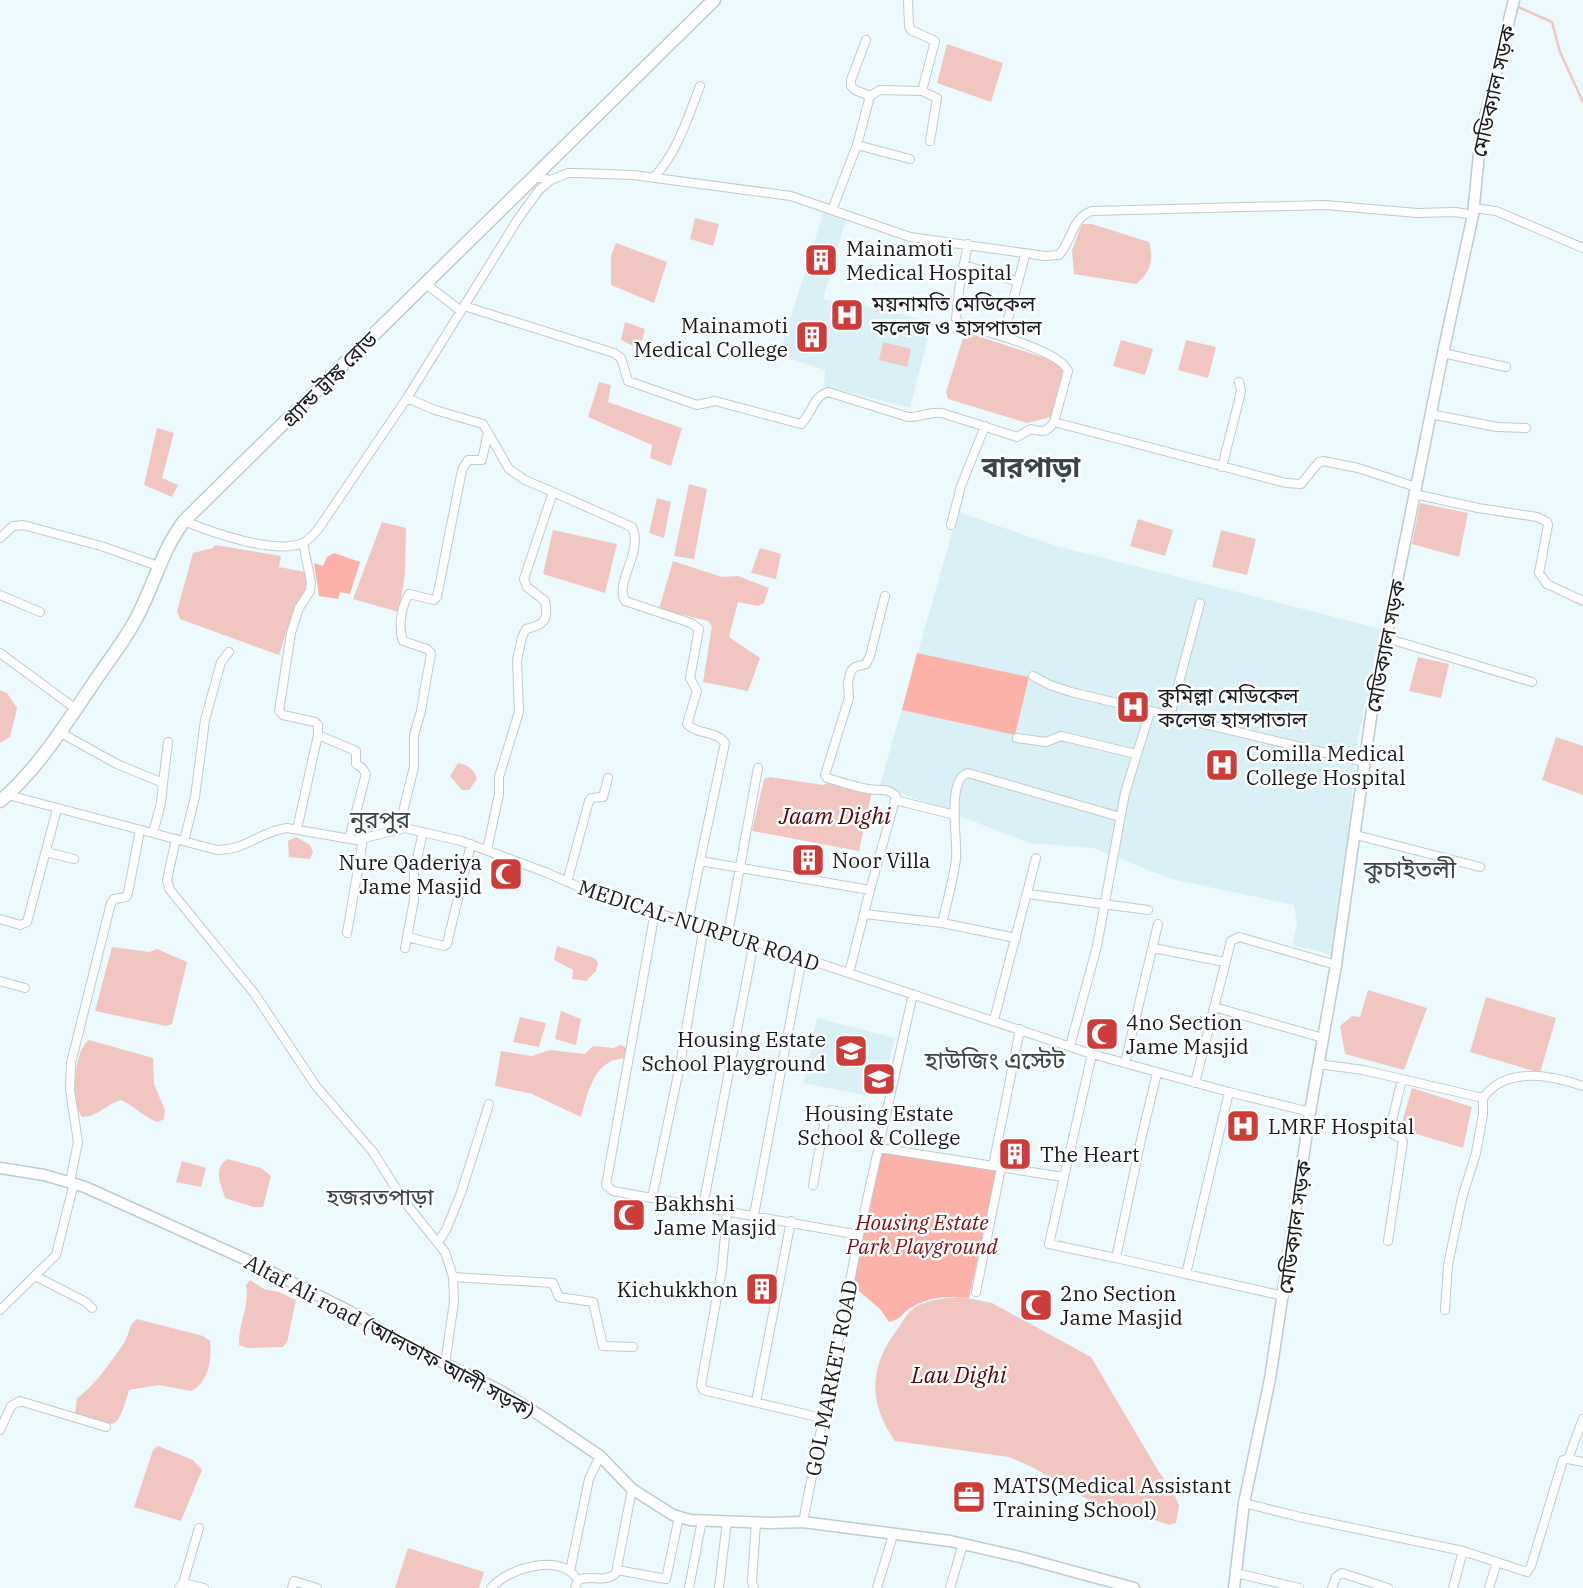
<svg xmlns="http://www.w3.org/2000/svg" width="1583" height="1588" viewBox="0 0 1583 1588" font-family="'IBM Plex Serif','Noto Sans Bengali',serif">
<rect width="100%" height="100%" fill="#ecfafe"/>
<path fill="#daf0f7" d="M824,211l22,8 -23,80 27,9 13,-3 69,17 -22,86 -86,-22 1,-16 -46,-15z
M958,512l95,33 328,84 -25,118 -7,85 -16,123 -41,-10 5,-20 -3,-20 -123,-26 -78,-31 -64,-5 -149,-58z
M817,1018l78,20 -7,27 -13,-2 -6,33 -65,-13z"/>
<path fill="#fcb1a9" d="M334,553l26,9 -10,32 -10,-2 -2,7 -19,-3 -5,-33 9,3 4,-9z
M917,653l112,24 -14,58 -113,-25z
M881,1151l116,19 -28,128c-20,-2 -39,-2 -57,9 -11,6 -8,11 -23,15l-8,-12 -29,-25z"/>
<path fill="#f1c6c1" d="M947,44l56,19 -12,39 -54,-19z
M695,218l24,6 -6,22 -23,-7z
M1082,224h10l57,18c5,17 2,30 -13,42l-62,-10 -2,-24z
M616,243l51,19 -13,41 -43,-18v-29z
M625,322l20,7 -5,20 -19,-9z
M965,332l105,34 -11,49 -32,8 -79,-24 -2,-7z
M1121,340l32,9 -8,26 -32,-9z
M1186,340l30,7 -8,31 -30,-8z
M883,342l28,7 -4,18 -28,-7z
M599,382l12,3 -3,17 74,26 -11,38 -21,-8 2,-13 -64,-28z
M157,428l17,5 -12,45 16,7 -6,12 -28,-12z
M689,484l18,5 -13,70 -20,-3z
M657,498l14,4 -7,36 -15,-5z
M1420,503l48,10 -9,44 -47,-13z
M1138,519l35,11 -8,26 -35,-10z
M382,522l24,6 -1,45 -6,39 -46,-13z
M553,530l64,14 -12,49 -62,-19z
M1221,530l35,9 -9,36 -35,-8z
M215,545l66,11 -2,11 27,5 1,22 -11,9 -17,52 -99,-36 -3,-8 16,-58 20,-5z
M760,548l21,6 -5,25 -25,-6z
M673,561l49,16 16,-1 31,12 -5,15 -6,3 -20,-4 -9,35 31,21 -12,33 -45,-9 9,-56 -4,-5 -49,-12z
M1418,657l31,7 -8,34 -32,-7z
M0,690l7,3 10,15 -7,29 -10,6z
M1556,737l27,9v49l-41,-15z
M458,763c10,2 16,6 19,16l-8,11h-7l-12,-14z
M770,777l53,8 7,-3 42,10 -13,59 -107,-20 12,-52z
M296,837l14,8 3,7 -3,7 -21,-2 -1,-16z
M557,946l37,12 4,4 -2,9 -10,10 -14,-2 1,-9 -19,-10z
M112,947l38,5 7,-3 30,13 -15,62 -6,2 -71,-15z
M1368,990l59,18 -23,62 -59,-16 -5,-28 12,-10 8,1z
M1486,997l70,21 -16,55 -70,-21z
M561,1011l20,8 -5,26 -21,-6z
M520,1017l26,6 -7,24 -26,-5z
M89,1040l64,18 1,26 11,26 -1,9 -6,3c-14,-4 -23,-16 -37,-22 -14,4 -24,17 -39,17 -11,-14 -9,-66 7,-77z
M621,1045l7,4 -4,9c-4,1 -12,2 -16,5 -17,10 -22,37 -27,54l-49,-23 -37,-8 6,-35 31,5 18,-6 35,4 8,-8 20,2z
M1412,1088l60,19 -9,41 -63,-19z
M228,1159l33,9 10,8 -8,31h-10l-28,-9c-4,-14 -13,-30 3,-39z
M182,1161l24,7 -5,19 -25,-5z
M250,1280l14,9 15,3 17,8 -9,42 -4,5 -36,1 -8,-3c-1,-21 11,-39 7,-60z
M962,1297l30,6 99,54 68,115 14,19 6,15 -3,17 -7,2 -26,-9 -30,-5 -21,-9 -60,-35 -23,-10 -114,-16c-27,-38 -26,-75 2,-111 5,-7 10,-17 17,-22 14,-9 32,-10 48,-11z
M137,1319l66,17 7,5c2,17 -1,42 -19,50l-32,-6 -30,5c-13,44 -13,38 -54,24l2,-16c16,-10 36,-39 47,-55 6,-9 4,-18 13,-24z
M158,1446l35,14 9,10 -21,51 -47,-14 19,-57z
M408,1548l76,24 -5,16h-84z"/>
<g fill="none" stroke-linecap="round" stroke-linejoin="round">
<path stroke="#f1c6c1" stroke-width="2.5" d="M1516,6l36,16 8,30 23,50"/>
<defs>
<path id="minor" d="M866,40l-15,40v6l4,4 15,6
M922,91l15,7 -7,43
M857,145l53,14
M533,177l18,3 17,-7h10l55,2 158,21 119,41 135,19 14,-1c13,-14 13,-38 33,-44l233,-6 92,8 39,-1 17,3
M653,178c24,-24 35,-61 47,-92
M1474,208l22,3 87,37
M832,210l25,-65 13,-49 10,-6 42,1 13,-50 -24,-11 -2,-4 -1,-26
M968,244l-9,45 -3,30 4,5c23,7 100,26 108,47l-14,51
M964,265l54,17 7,-27
M426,284l35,27
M464,306l150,47 7,5 7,23 69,24 18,-4 86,23c11,-10 12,-28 27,-32l80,25c11,1 22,-6 34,-4l75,24 14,-8c11,3 16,4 23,-7l232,61 15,1 18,-22 4,-1 35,7 58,19
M1003,337l15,-55
M1443,353l63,14
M407,398l28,12 48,14 26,45 16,11 28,12 -29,87 3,8 18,14c4,19 -1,24 -19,28l-4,8 -5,23 2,52 -20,65v17l-12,56
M1430,414l67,13 29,1
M1222,467l17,-67 2,-10 -2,-8
M553,492l79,35c12,25 -18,55 -7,74l66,22 8,6 -9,49 7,13 -10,33c10,11 29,6 38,19l-25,118
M1414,494l64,14 59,9 10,5 1,3 -9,48 8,11 36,17
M184,521c27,11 90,34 119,22 6,-3 12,-10 16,-15l88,-130 111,-179 21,-29 12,-10
M951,525l10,-39 24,-60
M0,538l13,-12 10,-1 78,21 57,20
M303,543l8,39 -1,9 -11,17 -8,25 -12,78 4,4 32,7 3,3v10l38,16v13l6,4 4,6 -17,65
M0,595l40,17
M885,596l-15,60 -4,8 -11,3 -4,4 -3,11 1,16 -24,77 2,3c14,4 28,9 41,11 11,2 19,-2 28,7l-1,4
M1386,638l146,44
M0,653l76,56
M1033,676l17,9 21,7 292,70
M1170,716l30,-113
M59,732l58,32 46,19 -2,20 -8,30
M1017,738l29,4 15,-6 75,18
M163,783l5,-41
M8,795l209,55c27,1 44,-19 70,-22l69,12 49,-12 56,13 84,31 62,27 121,34 364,121 137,38 81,20
M399,828l15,-61v-32l7,-24 10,-58 -4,-4 -24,-8c-5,-14 -2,-34 6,-47l25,6 3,-3 25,-127 6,-10h14l6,-28
M297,829l21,-94
M1356,835l124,32
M176,839l-9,41 3,10 84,103 62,93 57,66 31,49 41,51 8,25 1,25 -9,62
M184,841l11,-44 10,-77 16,-58 8,-10
M46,852l28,7
M567,882l22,-81 2,-3 12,-1 5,-19
M870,890l25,-90 60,15
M1028,894l120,16
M655,912l-49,273 7,6 246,44
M865,914l77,9 74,15
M0,919l20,6 7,-3 30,-113
M688,922l12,-61 170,29 -21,83
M942,923c5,-21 11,-42 14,-64 2,-19 -10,-80 12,-86l152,44
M347,933l16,-93
M728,933l30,-165
M407,937l37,9 3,-2 24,-100
M405,948l9,-48v-28l9,-40
M1153,948l72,14
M0,981l25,7
M1214,1007l109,31
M994,1020l42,-162
M1070,1046l27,-100 28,-153 25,-81
M1092,1054l-43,190 67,14
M1125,1063l33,-139
M1319,1064l44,6 120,28v16l-7,39 -14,45 -14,67 -3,45
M1157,1073l-15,62 -26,123 70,16
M1195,1083l36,-142 8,-4 97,28
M1229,1092l-43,182 98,22
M1483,1098c23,-32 67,-23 100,-12
M879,1148l184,29
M993,1166l27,-137
M70,1182l8,-40 -8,-52 1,-27 40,-160 3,-4 12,-2 2,-4 12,-63
M813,1185l13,-71 5,-4 54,10
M652,1198l28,-133 24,-139
M703,1206l51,-264
M727,1211l-5,58 -21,116 2,5 119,28
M754,1215l48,-257
M1388,1241l15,-99 -1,-3 -11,-6 -1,-4 12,-50
M438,1242l8,-12 15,-37 28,-89
M35,1276l51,26 6,6
M453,1277l100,6 6,14 34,5 10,44 30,1
M976,1292l25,-124
M0,1310l56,-55 18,-72
M756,1402l35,-181
M0,1430l11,-24 9,-5 86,26
M1568,1459l15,-40
M1244,1503l56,14 163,34 64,21 4,-6 32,-106 5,-1 15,3
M803,1522l56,-287 54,-241
M617,1570l49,9 13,-62
M570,1571l19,-92 11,-23
M1236,1573l63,15
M183,1583l16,-55
M179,1588l4,-5 21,5
M292,1588l2,-7 23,7
M491,1588c16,-19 64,-34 83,-13
M575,1588l3,-8c13,-6 27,4 38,-7l16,-84
M689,1588l13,-68
M719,1588l8,-67
M754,1588l-2,-6 4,-59
M877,1588l16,-53
M950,1588l13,-44
M1332,1588l4,-11 6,-4 46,15
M1453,1588l10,-37
M1489,1588l8,-26"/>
<path id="major" d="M0,1168l44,7 41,12 162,73 114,57 36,23 104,51 40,25 59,40 32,33 41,26 17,5 80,3 33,-1 147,19 70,16 114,31
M1234,1588l10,-85 26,-124 40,-267 26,-147 38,-269 69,-343 30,-138 8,-82 33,-133"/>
<path id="highway" d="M0,801c38,-31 71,-85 99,-126 13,-19 28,-38 38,-58 18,-34 24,-65 47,-96l530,-521"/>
</defs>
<use href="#minor" stroke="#becbcf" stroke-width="10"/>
<use href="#major" stroke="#becbcf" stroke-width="13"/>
<use href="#highway" stroke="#becbcf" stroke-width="15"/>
<use href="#minor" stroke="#fff" stroke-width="8"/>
<use href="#major" stroke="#fff" stroke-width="10"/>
<use href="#highway" stroke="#fff" stroke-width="12"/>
</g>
<defs>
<symbol id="building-square" viewBox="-11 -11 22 22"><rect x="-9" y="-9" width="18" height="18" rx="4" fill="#cc3d3a" stroke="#fff"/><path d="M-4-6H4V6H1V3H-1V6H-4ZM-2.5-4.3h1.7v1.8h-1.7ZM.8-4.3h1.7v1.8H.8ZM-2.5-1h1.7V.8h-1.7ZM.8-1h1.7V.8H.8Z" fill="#fff"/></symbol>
<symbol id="hospital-square" viewBox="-11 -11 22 22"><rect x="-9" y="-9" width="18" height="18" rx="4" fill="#cc3d3a" stroke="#fff"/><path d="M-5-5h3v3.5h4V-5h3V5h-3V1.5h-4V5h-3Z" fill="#fff"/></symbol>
<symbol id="mosque-square" viewBox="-11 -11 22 22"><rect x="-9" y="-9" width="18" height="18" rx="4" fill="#cc3d3a" stroke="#fff"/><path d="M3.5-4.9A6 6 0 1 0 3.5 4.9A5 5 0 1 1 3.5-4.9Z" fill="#fff"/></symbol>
<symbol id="school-square" viewBox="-11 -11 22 22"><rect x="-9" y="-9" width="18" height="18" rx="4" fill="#cc3d3a" stroke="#fff"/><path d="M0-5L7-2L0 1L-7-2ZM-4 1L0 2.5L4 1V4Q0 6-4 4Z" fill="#fff"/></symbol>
<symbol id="office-square" viewBox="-11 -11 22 22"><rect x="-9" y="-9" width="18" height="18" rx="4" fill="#cc3d3a" stroke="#fff"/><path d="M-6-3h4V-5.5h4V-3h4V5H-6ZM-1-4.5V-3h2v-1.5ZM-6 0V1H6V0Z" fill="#fff"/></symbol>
</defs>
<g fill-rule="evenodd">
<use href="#building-square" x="802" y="241" width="38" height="38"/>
<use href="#hospital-square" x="828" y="296" width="38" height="38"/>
<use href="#building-square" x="793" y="318" width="38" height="38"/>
<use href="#hospital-square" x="1114" y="688" width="38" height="38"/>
<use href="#hospital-square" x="1203" y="746" width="38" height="38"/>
<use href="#building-square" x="789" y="841" width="38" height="38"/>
<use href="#mosque-square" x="487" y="855" width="38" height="38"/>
<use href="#mosque-square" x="1083" y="1015" width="38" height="38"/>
<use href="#school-square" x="832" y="1032" width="38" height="38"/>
<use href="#school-square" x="860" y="1060" width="38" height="38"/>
<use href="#hospital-square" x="1224" y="1107" width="38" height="38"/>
<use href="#building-square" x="996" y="1135" width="38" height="38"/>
<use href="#mosque-square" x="610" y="1196" width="38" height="38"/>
<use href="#building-square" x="743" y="1270" width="38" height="38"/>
<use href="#mosque-square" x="1017" y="1286" width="38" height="38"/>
<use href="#office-square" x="950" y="1478" width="38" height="38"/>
</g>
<g text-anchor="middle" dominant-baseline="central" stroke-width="5" stroke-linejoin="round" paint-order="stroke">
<g font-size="21" fill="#171b1d" stroke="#fff">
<text transform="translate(1493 91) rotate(-77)">মেডিক্যাল সড়ক</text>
<text transform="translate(329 379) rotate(-45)">গ্র্যান্ড ট্রাঙ্ক রোড</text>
<text transform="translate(1385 646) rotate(-79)">মেডিক্যাল সড়ক</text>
<text transform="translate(699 925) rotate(18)">MEDICAL-NURPUR ROAD</text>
<text transform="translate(1294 1227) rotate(-82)">মেডিক্যাল সড়ক</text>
<text transform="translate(390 1336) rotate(28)">Altaf Ali road (আলতাফ আলী সড়ক)</text>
<text transform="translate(831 1378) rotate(-79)">GOL MARKET ROAD</text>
</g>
<g font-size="21" fill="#171b1d" stroke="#fff" text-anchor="start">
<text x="846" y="248">Mainamoti<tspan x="846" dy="24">Medical Hospital</tspan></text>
<text x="872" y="303">ময়নামতি মেডিকেল<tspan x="872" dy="24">কলেজ ও হাসপাতাল</tspan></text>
<text x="788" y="325" text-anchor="end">Mainamoti<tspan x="788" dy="24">Medical College</tspan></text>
<text x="1158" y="695">কুমিল্লা মেডিকেল<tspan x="1158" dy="24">কলেজ হাসপাতাল</tspan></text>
<text x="1246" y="753">Comilla Medical<tspan x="1246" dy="24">College Hospital</tspan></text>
<text x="832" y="860">Noor Villa</text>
<text x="482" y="862" text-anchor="end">Nure Qaderiya<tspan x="482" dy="24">Jame Masjid</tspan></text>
<text x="1126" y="1022">4no Section<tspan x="1126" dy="24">Jame Masjid</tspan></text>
<text x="826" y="1039" text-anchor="end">Housing Estate<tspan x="826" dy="24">School Playground</tspan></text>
<text x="879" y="1113" text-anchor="middle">Housing Estate<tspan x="879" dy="24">School &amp; College</tspan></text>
<text x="1268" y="1126">LMRF Hospital</text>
<text x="1040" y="1154">The Heart</text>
<text x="654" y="1203">Bakhshi<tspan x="654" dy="24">Jame Masjid</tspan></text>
<text x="738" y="1289" text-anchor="end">Kichukkhon</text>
<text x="1060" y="1293">2no Section<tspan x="1060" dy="24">Jame Masjid</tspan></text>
<text x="993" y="1485">MATS(Medical Assistant<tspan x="993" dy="24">Training School)</tspan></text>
</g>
<g font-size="21" font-style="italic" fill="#870912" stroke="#fff">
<text x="922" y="1222">Housing Estate<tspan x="922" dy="24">Park Playground</tspan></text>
</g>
<g font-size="23" font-style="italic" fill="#5d0005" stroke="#fff">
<text x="835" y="815">Jaam Dighi</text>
<text x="959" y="1374">Lau Dighi</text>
</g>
<g font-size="23" fill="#3a4548" stroke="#fff">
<text x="380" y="1196">হজরতপাড়া</text>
</g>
<g font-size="24" fill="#3a4548" stroke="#fff">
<text x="380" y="819">নুরপুর</text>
<text x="1410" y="869">কুচাইতলী</text>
<text x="995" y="1060">হাউজিং এস্টেট</text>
</g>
<g font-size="28" font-weight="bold" fill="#3a4548" stroke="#fff">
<text x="1031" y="466">বারপাড়া</text>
</g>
</g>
</svg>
